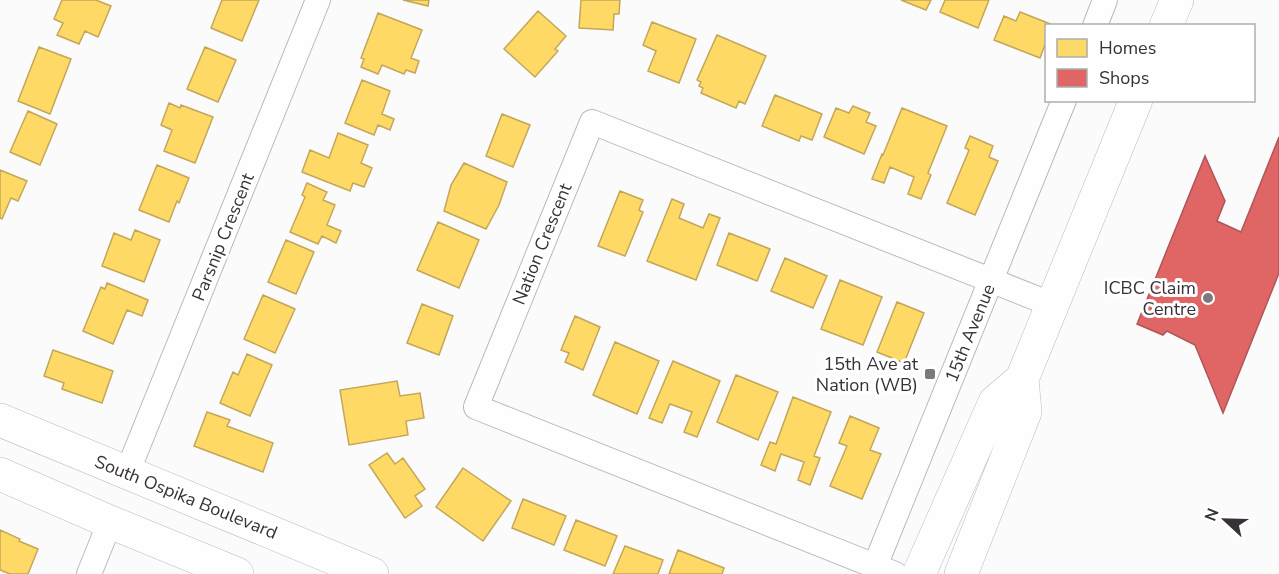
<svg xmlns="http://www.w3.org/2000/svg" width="1279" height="574" viewBox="0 0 1279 574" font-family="'Nunito Sans',sans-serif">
<rect width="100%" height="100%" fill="#fcfbfc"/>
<path fill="#ffd966" stroke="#c3a758" stroke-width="1.5" d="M62,0h34l15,6 -13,31 -13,-6 -6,13 -22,-9 6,-12 -9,-4z
M222,0h37l-17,41 -31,-13z
M403,0h26l-1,6z
M581,0h39l-1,14h-5l-1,16 -34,-2z
M901,0h30l-5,10z
M945,0h44l-11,28 -38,-16z
M538,11l28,25 -11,13 3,2 -23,26 -31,-28z
M1020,12l33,13 -7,1v16l-6,16 -46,-18 10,-24 12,5z
M378,13l44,17 -11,28 8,3 -4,12 -9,-3 -2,4 -22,-9 -4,9 -17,-7 3,-8 -3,-1z
M652,22l44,17 -17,44 -31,-12 8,-20 -13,-6z
M717,35l49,21 -21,48 -6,-3 -3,7 -35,-15 2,-5 -4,-2 2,-4 -4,-2z
M39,47l32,12 -21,55 -32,-13z
M205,47l31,13 -18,42 -31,-13z
M362,80l28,11 -8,23 12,5 -4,11 -12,-5 -4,10 -29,-12z
M775,95l47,19 -10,26 -11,-4 -2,5 -37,-15z
M169,103l11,5 1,-3 32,12 -18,46 -31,-12 8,-21 -11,-5z
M853,106l17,7 -4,9 10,4 -12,28 -40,-17 12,-29 13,5z
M902,108l45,18 -19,47 3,2 -10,24 -13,-5 6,-17 -24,-10 -6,16 -12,-4 10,-25 1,1z
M28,111l29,13 -17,41 -30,-13z
M502,114l28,11 -17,42 -27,-11z
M338,133l30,12 -7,18 11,5 -8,19 -11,-4 -3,8 -48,-19 8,-22 19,8z
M970,136l23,10 -4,11 9,4 -23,54 -28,-12 22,-53 -4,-2z
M464,163l43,19 -8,23 -13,24 -42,-18 7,-26z
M157,165l32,13 -10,25 -2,-2 -8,21 -30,-12z
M0,170l27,11 -9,20 -7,-3 -9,21 -2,-1z
M307,183l20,9 -4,8 12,5 -8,20 14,6 -5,12 -14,-7 -4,8 -28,-12 15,-35 -3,-2z
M620,191l23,9 -4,10 4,2 -18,44 -27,-10z
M672,199l12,5 -5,14 24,10 6,-14 11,4 -24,62 -49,-19z
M438,222l41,18 -20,48 -42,-18z
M135,230l25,10 -16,42 -42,-16 12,-33 17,7z
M729,233l41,16 -13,32 -40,-16z
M286,240l28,12 -18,42 -28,-12z
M785,258l42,18 -14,32 -42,-17z
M840,280l42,17 -19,48 -42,-16z
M107,283l41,17 -6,16 -15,-6 -14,34 -30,-13 18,-44 4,2z
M263,295l32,14 -20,44 -31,-14z
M897,302l27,11 -20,50 -27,-11z
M422,304l31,12 -14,39 -32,-12z
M575,316l25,11 -17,43 -18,-8 4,-9 -8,-3z
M615,342l44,19 -22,53 -44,-19z
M53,350l60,21 -11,32 -40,-14 2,-6 -20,-7z
M247,354l25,11 -22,51 -30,-13 13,-31 5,3z
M673,361l47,20 -23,56 -13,-5 8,-20 -22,-8 -8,19 -13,-5z
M736,375l42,17 -20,48 -41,-18z
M397,381l3,15 20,-3 4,25 -18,3 2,14 -59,10 -9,-55z
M793,397l38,15 -17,44 6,2 -10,27 -12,-5 6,-18 -23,-8 -6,17 -14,-6 9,-23 6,2z
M207,412l23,8 -3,6 46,17 -10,29 -69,-26z
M850,416l29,12 -9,22 11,4 -19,45 -32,-13 17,-40 -8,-3z
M387,453l8,11 8,-6 22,31 -10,7 7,10 -17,12 -36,-53z
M463,468l48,33 -28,40 -47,-34z
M523,499l43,17 -12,29 -42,-17z
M576,520l41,16 -12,30 -41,-16z
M0,530l20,9 -1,2 19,8 -10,25h-18l-10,-4z
M625,546l38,14 -5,14h-45z
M678,550l46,18 -2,6h-53z"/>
<path fill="#e06666" stroke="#ae5658" stroke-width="1.5" d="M1279,137v136l-56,140 -28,-68 -28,-14 -4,4 -26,-11 68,-168 20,45 -8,20 24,11z"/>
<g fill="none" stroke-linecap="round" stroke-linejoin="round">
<defs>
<path id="minor" d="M1095,26l10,-26
M127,473l191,-473
M875,566l189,-466
M89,574l21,-52
M895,574l-419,-167 116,-285 461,183"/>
<path id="secondary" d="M1166,26l11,-26
M0,420l372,154
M0,474l110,48 127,52
M919,574l76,-172 27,-23 114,-279
M961,574l64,-162 -3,-33"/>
</defs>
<use href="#minor" stroke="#bcb9bc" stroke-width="26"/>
<use href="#secondary" stroke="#bcb9bc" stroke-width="34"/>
<use href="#minor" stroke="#fffeff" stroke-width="24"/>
<use href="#secondary" stroke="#fffeff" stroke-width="33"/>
</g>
<g fill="#7d787d" stroke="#fff" stroke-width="2">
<circle cx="1208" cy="298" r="6"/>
<rect x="924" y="368" width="12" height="12" rx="3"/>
</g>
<g text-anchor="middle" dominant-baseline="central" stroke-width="6" stroke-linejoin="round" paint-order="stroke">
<g font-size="18" fill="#383138" stroke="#fff">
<text transform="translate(223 237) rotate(-68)">Parsnip Crescent</text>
<text transform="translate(542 244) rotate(-68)">Nation Crescent</text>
<text transform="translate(970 333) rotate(-68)">15th Avenue</text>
<text transform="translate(186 497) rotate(22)">South Ospika Boulevard</text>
</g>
<g font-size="18" fill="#383138" stroke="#fff" text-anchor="end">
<text x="1196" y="288">ICBC Claim<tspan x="1196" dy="21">Centre</tspan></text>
<text x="918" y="364">15th Ave at<tspan x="918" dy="21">Nation (WB)</tspan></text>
</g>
</g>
<rect x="1045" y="24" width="210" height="78" fill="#ffffff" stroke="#afadaf" stroke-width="1.5"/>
<rect x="1057" y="39" width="30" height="18" fill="#ffd966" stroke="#afadaf" stroke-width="1.5"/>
<text x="1099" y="54" font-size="18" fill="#383138">Homes</text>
<rect x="1057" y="69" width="30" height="18" fill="#e06666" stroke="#afadaf" stroke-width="1.5"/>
<text x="1099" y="84" font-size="18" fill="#383138">Shops</text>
<g transform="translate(1225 520) rotate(292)" stroke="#ffffff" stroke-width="4.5" paint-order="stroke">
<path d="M0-4.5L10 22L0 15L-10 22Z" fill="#383138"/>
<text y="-9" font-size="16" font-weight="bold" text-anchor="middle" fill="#383138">N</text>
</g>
</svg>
